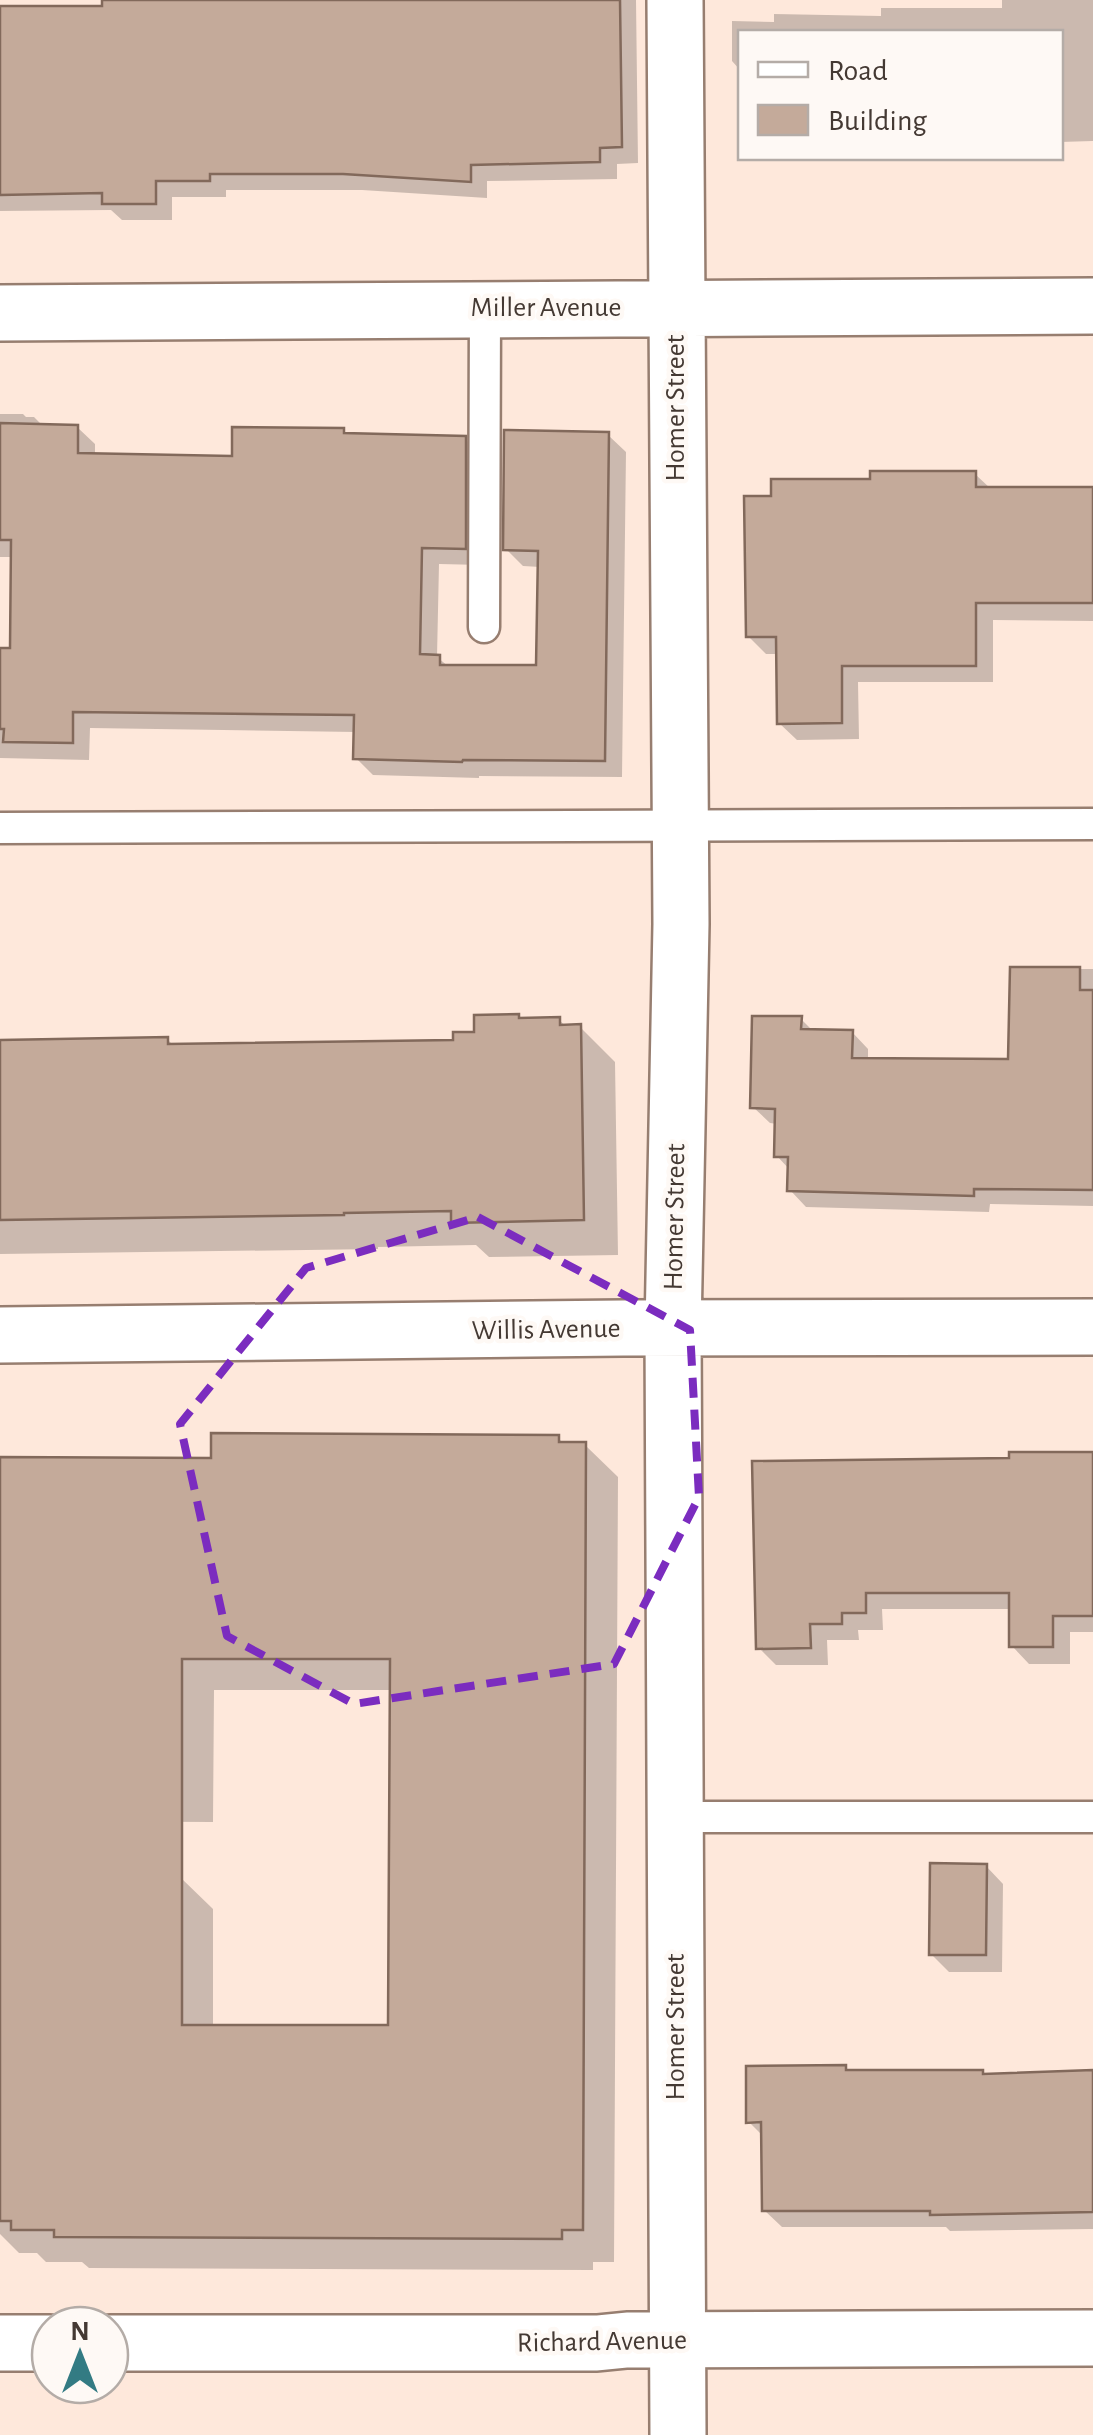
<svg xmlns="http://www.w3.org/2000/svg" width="1093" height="2435" viewBox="0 0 1093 2435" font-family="'Alegreya Sans',sans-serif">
<rect width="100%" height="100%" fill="#fee8db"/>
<path fill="#0003" d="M104,0h532l2,163 -21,1v15l-130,2v17l-125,-8h-136v7h-54v23h-50l-11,-10 -111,1v-202l104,-1z
M1002,0h91v141l-33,1v-110h-320v38l-8,-9v-40l42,1v-8l107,2v-8h121z
M0,414h23l3,3h8l9,9 34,1 18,17v12l139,2 109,-27 5,5 117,3 17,17v109l-43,-1 -2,93 12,10h90l1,-100 -17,-1 -17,-17 102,-114 18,17 -4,325 -143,-1v2l-106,-3 -17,-17v-26l-266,-4 -1,32 -89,-2v-108l12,1 1,-94h-13z
M975,474l16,15h102v132l-100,-1v62h-135l1,57 -62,1 -18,-17 -1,-69h-12l-18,-18 26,-137 98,-18z
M1012,969h81v237l-103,-2 -1,8 -183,-5 -16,-17v-20l-13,-14v-32l-7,-1 -17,-16 48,-88 13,13h38l16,17v11l142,2z
M518,1017l4,4 37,-1 8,7h13l35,35 3,193 -129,2 -13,-12 -98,2v2l-378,5v-212l167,-3 7,7 281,-4z
M558,1438l7,7h20l33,32 -4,785h-21v8l-504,-2 -7,-6h-36l-9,-9h-18l-19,-19v-356l180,-1 33,32v119h178l2,-338h-179l-1,132 -213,-1v-362l213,1z
M1093,1454v178h-23v32h-41l-17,-18v-37h-130l1,21h-25l1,10h-32l1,25h-52l-17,-17 253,-188z
M986,1866l17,18 -1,88h-53l-18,-18z
M845,2068l5,4h132l4,5 107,-4v156l-143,2 -4,-4h-164l-18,-17v-73l-15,-15z"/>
<path fill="#c4aa9a" stroke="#82695b" stroke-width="2.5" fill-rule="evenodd" d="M102,0h518l2,147 -22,1v14l-129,3v17l-128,-8h-133v7h-54v23h-54v-11l-102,2v-189h102z
M0,423l78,2v28l154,3v-29l112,1v5l122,3v113l-44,-1 -2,106 20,1v10h96l2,-114 -35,-1 1,-120 105,2 -4,329 -142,-1 -1,2 -109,-3 1,-44 -281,-3v31l-70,-1 1,-13h-4v-81h10l1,-108h-11z
M870,471h106v16h117v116h-117v63h-134v57l-65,1 -1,-87h-30l-2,-141h27v-17h99z
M1010,967h70v23h13v200l-119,-1v7l-187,-5 1,-34h-14l1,-48 -25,-1 2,-92h50l-1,13 52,1 -1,28 156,1z
M519,1014v4l41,-1v8l21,-1 3,196 -133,3v-12l-107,2v2l-344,5v-180l168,-3v7l285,-4v-8h21v-17z
M211,1433l348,2v7h27l-3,788h-21v9l-508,-2v-7h-43v-9h-11v-764l211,1zM182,1659h208l-2,366h-206z
M1009,1452h84v164h-40v31h-44v-54h-143v20h-24v11h-32l1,24 -55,1 -4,-188 257,-3z
M930,1863l57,1 -1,91h-57z
M846,2065v5h137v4l110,-4v142l-163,3v-4h-168l-1,-89 -15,1v-57z"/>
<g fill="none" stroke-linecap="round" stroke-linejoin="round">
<defs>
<path id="lane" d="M484,627l1,-318
M0,828l1093,-4
M675,1817h418"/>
<path id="street" d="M675,0l6,924 -8,405 5,1106
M0,313l1093,-7
M0,1335l623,-7 470,-1
M0,2343h50
M110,2343h487l30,-3 466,-2"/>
</defs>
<use href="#lane" stroke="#977e70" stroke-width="35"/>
<use href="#street" stroke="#977e70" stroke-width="60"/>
<use href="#lane" stroke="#fff" stroke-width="30"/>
<use href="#street" stroke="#fff" stroke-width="55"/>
</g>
<path fill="none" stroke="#7b2cbf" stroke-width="8" stroke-dasharray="20 12" stroke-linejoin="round" d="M478,1217l212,113 9,167 -85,167 -260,40 -127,-68 -47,-212 126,-156z"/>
<g text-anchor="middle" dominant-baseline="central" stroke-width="9" stroke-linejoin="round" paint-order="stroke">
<g font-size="28" fill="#443933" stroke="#fef9f5">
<text x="546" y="308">Miller Avenue</text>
<text transform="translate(676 408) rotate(-90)">Homer Street</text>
<text transform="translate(675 1217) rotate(-89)">Homer Street</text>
<text transform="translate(546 1330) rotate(-1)">Willis Avenue</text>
<text transform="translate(676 2027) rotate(-90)">Homer Street</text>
<text transform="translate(602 2342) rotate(-1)">Richard Avenue</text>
</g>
</g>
<rect x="738" y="30" width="325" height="130" fill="#fef9f5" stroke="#b4aca7" stroke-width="2.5"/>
<rect x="758" y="62" width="50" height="15" fill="#ffffff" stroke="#b4aca7" stroke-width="2.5"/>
<text x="828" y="80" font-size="30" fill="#443933">Road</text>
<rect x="758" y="105" width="50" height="30" fill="#c4aa9a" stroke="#b4aca7" stroke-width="2.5"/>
<text x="828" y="130" font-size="30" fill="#443933">Building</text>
<g transform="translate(80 2355)"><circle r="48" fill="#fef9f5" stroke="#b4aca7" stroke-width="2.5"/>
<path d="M0-8L18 38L0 25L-18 38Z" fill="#337b83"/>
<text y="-15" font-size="28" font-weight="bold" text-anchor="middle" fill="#443933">N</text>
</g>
</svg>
